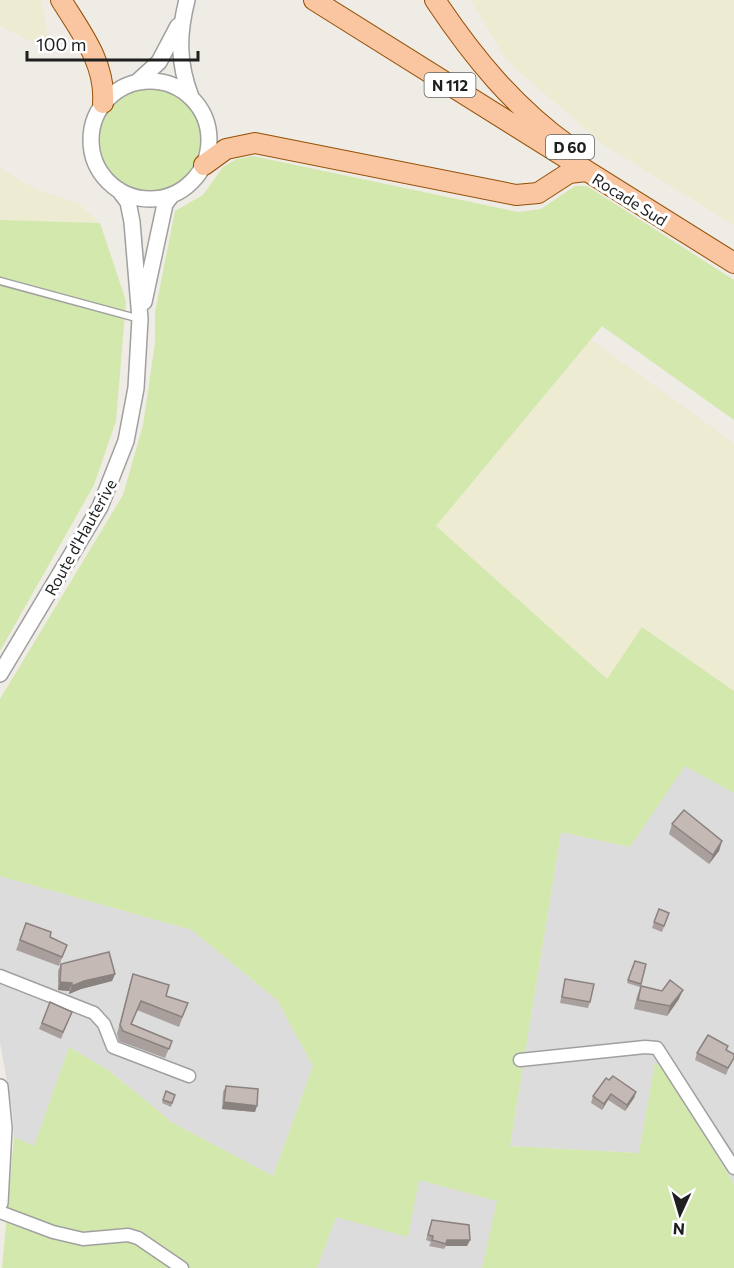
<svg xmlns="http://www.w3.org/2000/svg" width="734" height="1268" viewBox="0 0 734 1268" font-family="Commissioner,sans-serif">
<rect width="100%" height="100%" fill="#efebe5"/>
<path fill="#dddcdc" d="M685,765l49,28v391l-64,-107 -15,-14 -16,90 -129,-7 51,-314 69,15z
M0,876l192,54 85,70 36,66 -40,110 -100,-53 -65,-53 -39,-23 -35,100 -20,-10 -2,-28 -12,-66z
M419,1180l79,21 -16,67h-165l19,-51z"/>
<path fill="#edebd1" d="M0,0h41l10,51 -51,-25z
M471,0h263v225l-130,-80 -97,-84z
M0,168l37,22 41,13 22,20 -100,-3z
M591,340l143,103v248l-91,-64 -35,53 -172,-154z"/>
<path fill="#d3e8ad" d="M99 140a51 51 0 1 1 102 0a51 51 0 1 1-102 0Z
M253,156l265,56 23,-3 34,-23h12l147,94v140l-132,-94 -166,200 171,153 35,-52 92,64v102l-49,-27 -55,81 -69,-15 -51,314 129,7 16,-91 15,15 64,107v84h-252l15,-67 -78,-21 -11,57 -72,-20 -19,51h-315l12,-131 20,9 35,-99 39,23 65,53 100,53 40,-110 -36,-66 -85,-70 -192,-54v-177l123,-204 20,-70 12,-82v-31l20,-101 28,-16 20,-28 14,-8z
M0,220l100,3 26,78 -10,120 -22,64 -94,166z"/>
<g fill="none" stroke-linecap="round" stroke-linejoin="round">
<defs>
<path id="service" d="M0,281l140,38"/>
<path id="minor" d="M0,976l94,37 10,11 9,23 76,29
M520,1060l125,-13 12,1 77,120
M0,1212l53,20 30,7 45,-4 10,3 44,30"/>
<path id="tertiary" d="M187,0c-9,35 -9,63 4,97
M91 140a59 59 0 1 1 118 0a59 59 0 1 1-118 0Z
M137,82l22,-20 19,-36
M144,302l21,-98 7,-9
M0,674l100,-167 26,-66 10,-53 4,-69 -8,-97 -4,-20 -9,-12
M0,1087l4,41 -4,75"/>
<path id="primary" d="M61,0c20,32 45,64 42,103
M314,0l420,263
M435,0c38,57 79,107 135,147
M204,165l22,-16 29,-6 261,52 22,-2 31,-20 17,-2"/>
</defs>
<use href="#service" stroke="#a0a0a0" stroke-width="9"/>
<use href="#minor" stroke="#a0a0a0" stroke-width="15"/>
<use href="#tertiary" stroke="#a0a0a0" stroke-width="18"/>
<use href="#primary" stroke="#945005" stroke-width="22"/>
<use href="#service" stroke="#fff" stroke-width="6"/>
<use href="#minor" stroke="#fff" stroke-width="12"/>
<use href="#tertiary" stroke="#fff" stroke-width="15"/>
<use href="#primary" stroke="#f9c6a1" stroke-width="20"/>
</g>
<path fill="#a99f9c" d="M672,824l50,17 -3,10 -10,13 -40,-30z
M659,909l10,4 -7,19 -10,-4z
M26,923l24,14 17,8 -8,21 -43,-16z
M635,961l6,23 -1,3 -13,-4z
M61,964l54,10 -3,7 -31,8 -12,5v-3l-11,-1v-19z
M133,974l33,22 22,7 -9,24 -42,-17 -5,14 40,17 -7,17 -46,-17 -2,-7 13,-51z
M565,979l25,23 -2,6 -28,-5z
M641,986l38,13 -12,17 -33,-7 3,-13z
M50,1002l22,10 -11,27 -22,-10z
M727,1050l7,4 -8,21 -31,-15 2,-7z
M609,1080l27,12 -2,6 -9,13 -17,-11 -6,10 -11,-7 2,-7z
M226,1086l29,26 -33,-3 1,-17z
M166,1091l9,4 -4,12 -9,-4z
M432,1220l38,20 -3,6h-21l-2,3 -15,-3 2,-4 -5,-2z"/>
<path fill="#89827f" d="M722,841l-3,10 -10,13 4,-9z
M115,974l-3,7 -31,8 -12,5 3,-8 12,-5z
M60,982l12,1 -3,8 -11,-1z
M683,990l-4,9 -12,17 3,-10z
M636,1092l-2,6 -9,13 2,-6z
M611,1094l-3,6 -6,10 2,-6z
M224,1102l33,4 -2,6 -33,-3z
M447,1240h23l-3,6h-21z"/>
<path fill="#c4b9b5" stroke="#89827f" stroke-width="1.5" d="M684,810l38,31 -9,14 -41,-31z
M659,909l10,4 -5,13 -10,-4z
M26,923l25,9 -1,5 17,8 -5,12 -42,-17z
M109,952l6,22 -31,7 -12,5v-3l-12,-1 1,-18z
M635,961l11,3 -5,20 -13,-4z
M133,974l36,11 -3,11 22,7 -6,14 -41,-16 -10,23 41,17 -3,8 -46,-18 -3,-6z
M565,979l29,5 -4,18 -28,-5z
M670,980l13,10 -13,16 -32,-6 3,-14 21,5z
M50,1002l22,10 -9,20 -21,-9z
M708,1035l20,11 -2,4 8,4v4l-6,10 -31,-15z
M613,1076l23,16 -9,13 -16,-11 -7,10 -11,-8 13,-18 3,2z
M226,1086l32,3 -1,17 -33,-4z
M166,1091l9,4 -3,8 -9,-3z
M432,1220l37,5 1,15h-23l-1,4 -14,-4 1,-4 -5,-1z"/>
<g text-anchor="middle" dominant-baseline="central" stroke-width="6" stroke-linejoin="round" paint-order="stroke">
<g fill="#fff" stroke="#626262" stroke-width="1.5">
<rect x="424.5" y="73" width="51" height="24" rx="4.5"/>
<rect x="546" y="135" width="48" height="24" rx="4.5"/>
</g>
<g font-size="15" font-weight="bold" fill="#1f1f1f">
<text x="450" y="85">N 112</text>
<text x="570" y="147">D 60</text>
</g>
<g font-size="16" fill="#1f1f1f" stroke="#fff">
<text transform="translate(630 199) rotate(32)">Rocade Sud</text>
<text transform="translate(80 537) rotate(-61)">Route d'Hauterive</text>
</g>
</g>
<g transform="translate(680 1214) rotate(184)" stroke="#ffffff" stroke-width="4.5" paint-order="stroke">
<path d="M0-4.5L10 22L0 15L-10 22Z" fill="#1f1f1f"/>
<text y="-9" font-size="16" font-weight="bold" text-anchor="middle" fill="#1f1f1f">N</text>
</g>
<path d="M27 51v9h171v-9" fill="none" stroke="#1f1f1f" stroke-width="3"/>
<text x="36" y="51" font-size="18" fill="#1f1f1f" stroke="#ffffff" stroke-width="4.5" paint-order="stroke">100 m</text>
</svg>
